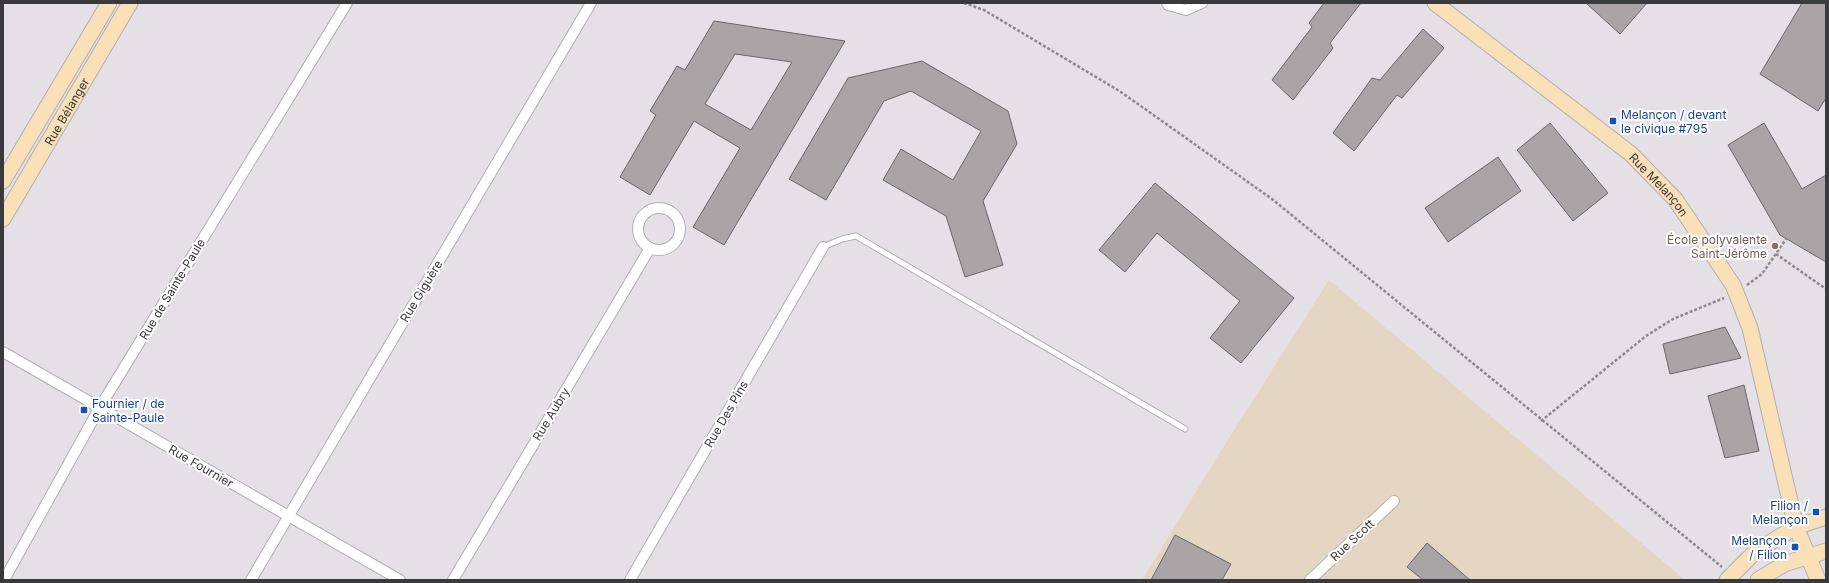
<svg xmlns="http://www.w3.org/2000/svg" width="1829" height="583" viewBox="0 0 1829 583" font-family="Inter,sans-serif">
<rect width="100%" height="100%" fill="#e4e0e6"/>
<path fill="#e5d5c3" d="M1329,280l356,300h-543l77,-126z"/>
<path fill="#aaa4a7" stroke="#6b6669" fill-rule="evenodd" d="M1324,3h37l-31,40 3,5 -40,52 -21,-20 40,-53 -3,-4z
M1586,3h61l-27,31z
M1802,3h24v95l-8,13 -58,-37z
M714,21l131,20 -121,204 -31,-18 47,-79 -46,-27 -44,74 -30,-18 36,-62 -6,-4 27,-45 8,4zM735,54l57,8 -41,68 -46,-26z
M1423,29l21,19 -42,50 -5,-3 -43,56 -21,-18 39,-55 8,2z
M922,61l86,50 9,33 -34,57 20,64 -38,12 -19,-61 -63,-36 18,-31 52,31 28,-49 -70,-40 -27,10 -58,99 -37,-21 59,-101z
M1550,123l58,70 -35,28 -56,-71z
M1764,123l38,66 24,-14v87l-46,-27 -52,-90z
M1498,157l23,34 -73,51 -23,-34z
M1155,183l139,115 -53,65 -31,-25 30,-37 -83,-68 -32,39 -26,-22z
M1725,327l16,31 -71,16 -7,-30z
M1744,385l15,66 -34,7 -17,-62z
M1175,535l56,29 -9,16h-71z
M1427,543l43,37h-47l-16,-13z"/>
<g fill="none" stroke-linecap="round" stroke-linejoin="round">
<defs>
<path id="lane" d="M823,247l19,-8 14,-3 329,193"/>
<path id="street" d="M1167,3l1,2 18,5 16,-7
M638 229a21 21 0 1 1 42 0a21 21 0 1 1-42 0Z
M3,352l397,228
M4,580l96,-173 247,-404
M251,580l340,-577
M453,580l197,-332
M630,580l193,-333
M1310,580l84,-79"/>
<g id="secondary">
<path id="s1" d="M1435,3l196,151 44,45 58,86 17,43 46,199 22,53"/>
<path d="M3,181l106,-178"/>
<path id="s2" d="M3,219l127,-216"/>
<path d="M1727,580l29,-29 40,-24 30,-10"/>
<path d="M1758,580l26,-16 42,-13"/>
</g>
</defs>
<use href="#lane" stroke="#b1aeb3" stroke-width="7"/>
<use href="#street" stroke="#b1aeb3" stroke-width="12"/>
<use href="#secondary" stroke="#b1aeb3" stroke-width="17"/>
<path stroke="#8b888c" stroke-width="2.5" stroke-dasharray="3 2" stroke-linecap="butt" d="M964,3l20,7 137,82 151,107 450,368
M1776,254l50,35
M1747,285l15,-11 24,-35
M1541,421l105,-85 27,-17 51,-21"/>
<use href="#lane" stroke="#fff" stroke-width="5"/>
<use href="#street" stroke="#fff" stroke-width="10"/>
<use href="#secondary" stroke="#f9e0b6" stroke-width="15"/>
</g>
<g fill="#1a4fb4" stroke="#fff" stroke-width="1.5">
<rect x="1609" y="117" width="8" height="8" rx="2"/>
<rect x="80" y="406" width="8" height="8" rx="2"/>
<rect x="1812" y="508" width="8" height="8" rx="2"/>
<rect x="1791" y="543" width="8" height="8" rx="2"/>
</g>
<circle fill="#8d6e63" stroke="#fff" stroke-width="1.5" cx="1775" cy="246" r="4"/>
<g text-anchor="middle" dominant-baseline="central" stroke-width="4" stroke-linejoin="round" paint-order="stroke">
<g font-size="12" fill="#3a393b" stroke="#fff">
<text stroke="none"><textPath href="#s2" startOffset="125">Rue Bélanger</textPath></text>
<text stroke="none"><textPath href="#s1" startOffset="289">Rue Melançon</textPath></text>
<text transform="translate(172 289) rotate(-59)">Rue de Sainte-Paule</text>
<text transform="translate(421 291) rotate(-59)">Rue Giguère</text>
<text transform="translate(551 414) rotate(-59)">Rue Aubry</text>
<text transform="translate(726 414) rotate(-60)">Rue Des Pins</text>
<text transform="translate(201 466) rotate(30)">Rue Fournier</text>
<text transform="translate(1352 540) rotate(-43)">Rue Scott</text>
</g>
<g font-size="12" fill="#164399" stroke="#fff" text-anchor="start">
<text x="1621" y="114">Melançon / devant<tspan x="1621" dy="14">le civique #795</tspan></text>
<text x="92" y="403">Fournier / de<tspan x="92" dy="14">Sainte-Paule</tspan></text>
<text x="1808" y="505" text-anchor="end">Filion /<tspan x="1808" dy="14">Melançon</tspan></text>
<text x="1787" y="540" text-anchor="end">Melançon<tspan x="1787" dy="14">/ Filion</tspan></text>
</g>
<g font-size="12" fill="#785e54" stroke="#fff" text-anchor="end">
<text x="1767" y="239">École polyvalente<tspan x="1767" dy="14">Saint-Jérôme</tspan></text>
</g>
</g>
<rect width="1829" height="583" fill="none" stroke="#3a393b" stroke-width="8"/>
</svg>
